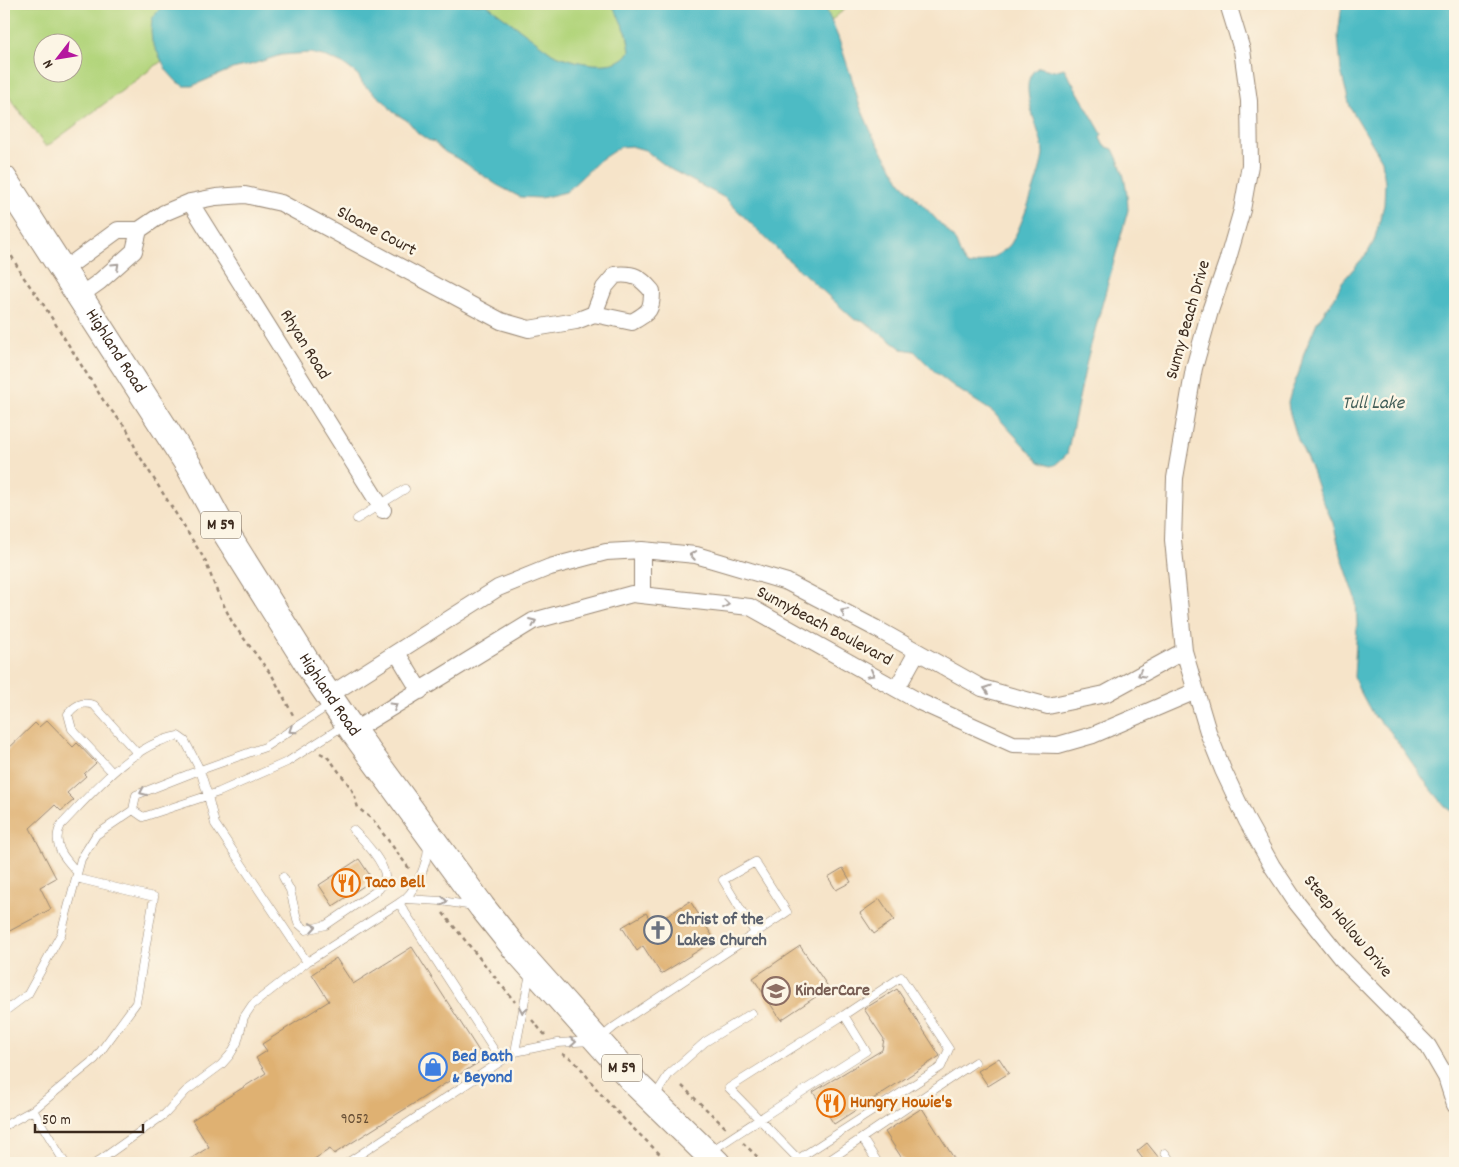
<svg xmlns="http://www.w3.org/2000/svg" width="1459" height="1167" viewBox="0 0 1459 1167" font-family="Dekko,sans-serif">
<rect width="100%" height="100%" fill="#fcf5e5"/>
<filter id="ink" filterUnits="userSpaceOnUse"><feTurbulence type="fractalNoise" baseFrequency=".02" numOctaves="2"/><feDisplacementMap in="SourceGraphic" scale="10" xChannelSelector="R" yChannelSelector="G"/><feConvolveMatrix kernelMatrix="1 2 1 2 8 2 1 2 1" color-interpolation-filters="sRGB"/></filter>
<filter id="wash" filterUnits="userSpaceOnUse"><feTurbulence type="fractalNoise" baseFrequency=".0096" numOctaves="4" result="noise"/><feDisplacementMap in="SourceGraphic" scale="20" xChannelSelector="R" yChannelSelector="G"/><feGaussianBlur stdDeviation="1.12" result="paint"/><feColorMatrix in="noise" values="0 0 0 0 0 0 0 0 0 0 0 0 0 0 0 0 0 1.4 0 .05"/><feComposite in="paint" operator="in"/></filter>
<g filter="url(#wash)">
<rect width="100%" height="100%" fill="#f6e4c9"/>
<path fill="#b3d57d" stroke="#77804e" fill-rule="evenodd" d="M4,4h225l-51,45 -132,98 -42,-57zM42,42h30v30h-30z
M437,4h414l-35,29 -253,56z"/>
<path fill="#4dbbc4" stroke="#447271" d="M163,4h323l66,49c18,9 66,21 78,-2l-3,-17 -15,-30h212l14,33 17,51 4,16 14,32 28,46 52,55c6,9 7,23 16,29 14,-4 30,-10 40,-20 9,-9 34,-79 34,-93 0,-20 -31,-72 -4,-86l15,4 10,-3 38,66 -2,4 4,8 9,3c11,22 14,36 15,61l-40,146 -21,98 -12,11 -5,1 -11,-4 -46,-50 -37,-24 -21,-16 -21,-21 -12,-2 -40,-29h-7l-73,-66 -57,-56 -55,-29 -25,-19 -14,-4 -11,1 -20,13 -34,32 -25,6 -21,-1 -23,-12 -35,-24 -17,-9 -11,-10 -6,-2 -10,-7 -10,-12 -15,-9 -7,-9 -23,-19 -5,-9 -13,-10 -18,-8 -17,-4 -29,2 -31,10 -18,4 -40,17h-8l-7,-4 -10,-11 -15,-29 -1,-12 1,-11z
M1342,4h113v809l-9,-6 -20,-24 -36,-52 -17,-16 -14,-26 -5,-12 3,-52 -1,-26 -14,-41 -9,-35 -14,-31 -9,-27 -12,-25 -9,-30 -1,-7 3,-11 8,-20 5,-19 13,-31 18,-25 7,-15 26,-30 6,-11 10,-36 1,-22 -3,-23 -32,-53 -9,-36 -3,-36z"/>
<g id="blocks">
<path fill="#dfb172" d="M47,720l26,27 4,-4 19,20 -12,11 2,2 -19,17 7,7 -13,11 -6,-6 -25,23 26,50 -16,9 11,22 -47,25v-181l31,-30 4,4z
M359,859l14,21 -40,26 -14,-21z
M843,868l8,14 -15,8 -8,-13z
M880,899l14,21 -20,14 -14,-21z
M690,901l25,39 -54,34 -18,-28 -6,5 -15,-24 24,-14 7,12z
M800,946l29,42 -48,32 -28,-42z
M412,947l72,112 -150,95 -4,-5 -22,14h-124l25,-16 -17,-27 74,-47 -10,-15 11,-7 -5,-7 67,-43 -17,-27 24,-16 17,26z
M897,989l43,67 -106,68 -21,-32 69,-42 2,-11 -20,-30z
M999,1058l10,15 -21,13 -10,-15z
M922,1108l35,55h-52l-20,-31z
M1147,1143l16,20h-17l-9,-12z"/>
</g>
</g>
<g filter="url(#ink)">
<use href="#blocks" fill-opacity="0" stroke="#988774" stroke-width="1"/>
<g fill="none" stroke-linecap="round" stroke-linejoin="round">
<defs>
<path id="service" d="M357,519l48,-30
M331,704l-66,43 -73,26 -56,22 -3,15 10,7 76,-25 68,-30 56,-36
M112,772l-40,-43 -4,-15c7,-9 14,-13 26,-9l44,49
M77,872c-13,-14 -26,-28 -16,-47 31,-32 71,-81 117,-89l7,5 15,29 8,26 7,28 92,138 92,-59 102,158
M283,877l7,13 8,33 8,7 20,-5 53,-36c3,-4 6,-7 6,-11 1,-14 -22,-39 -32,-48
M406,899l35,2 33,5
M399,903c16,-9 28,-38 29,-56
M4,1012l24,-18 33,-60 20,-75 15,-24 37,-25
M601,1038l13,-11 173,-115 -32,-50 -32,18 32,53
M515,1052l15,-79
M655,1096l14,-22 36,-32 47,-29
M33,1110l32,53
M4,1126l29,-16 62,-51 41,-56 18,-106 -78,-19
M862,1138l16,25
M711,1151c51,-34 103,-67 155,-100l-22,-36 -115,73 73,75
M1165,1153l7,10
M798,1159l143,-92 8,-18 -48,-72 -57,38
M96,1163l69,-49 21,-23 35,-26 9,-10 7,-12 7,-26 8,-12 55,-43
M347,1163l168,-111 43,-9 33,-2
M825,1163l150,-101"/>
<path id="minor" d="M1228,4l14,46 7,51 1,64 -8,45 -15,52 -17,49 -16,57 -19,110 -2,62 11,111 25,84 14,35 24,51 25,45 24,36 45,56 87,88 18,31 9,28
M190,202l193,308
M139,230l25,-17 26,-11 26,-5 29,-2 36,8 220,118 28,8 47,-8 18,-7 38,8c17,-10 20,-11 20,-31 -12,-14 -18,-18 -37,-16l-11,13 -10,26
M62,271l56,-41h21l-5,21 -35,31 -21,15
M642,595v-45
M397,653l23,38
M897,688l20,-36
M328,696l170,-108 52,-21 56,-15 36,-2 54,5 91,27 90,47 105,59 66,18 57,-12 79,-43
M353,731l180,-110 99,-27 118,13 170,95 93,42 45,1 35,-10 103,-44"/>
<g id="trunk">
<path id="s1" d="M4,179l185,287 33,61 94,150 37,54 129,176 32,40 123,138 80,78"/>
</g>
</defs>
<use href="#service" stroke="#988774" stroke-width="9"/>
<use href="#minor" stroke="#988774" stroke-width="18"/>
<use href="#trunk" stroke="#988774" stroke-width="28"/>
<path stroke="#988774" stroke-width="2.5" stroke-dasharray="4 4" stroke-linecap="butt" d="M4,242l18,33 21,29 62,99 22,26 10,23 68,108 11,29 17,35 40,53 20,38
M320,753l6,3 5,5 20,27 3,6 4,14 15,12 38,51
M443,913l72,89
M532,1020l13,15
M562,1054c17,6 26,26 38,39 21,25 46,47 69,70
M682,1086l44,42
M743,1143l21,20"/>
<use href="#service" stroke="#fff" stroke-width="8"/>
<use href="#minor" stroke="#fff" stroke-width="16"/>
<use href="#trunk" stroke="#fff" stroke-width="26"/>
</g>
<defs><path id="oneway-chevron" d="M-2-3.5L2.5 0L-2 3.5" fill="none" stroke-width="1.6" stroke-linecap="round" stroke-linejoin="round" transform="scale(1.25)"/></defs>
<g stroke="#a79f9a">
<use href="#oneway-chevron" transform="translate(116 266) rotate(-43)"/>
<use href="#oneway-chevron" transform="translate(693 555) rotate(-171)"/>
<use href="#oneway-chevron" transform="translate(726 604) rotate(6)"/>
<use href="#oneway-chevron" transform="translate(844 612) rotate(-152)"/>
<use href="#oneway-chevron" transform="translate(533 622) rotate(-23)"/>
<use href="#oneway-chevron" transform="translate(871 674) rotate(29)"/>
<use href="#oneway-chevron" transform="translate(1141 674) rotate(151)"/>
<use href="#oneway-chevron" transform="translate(987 689) rotate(-162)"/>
<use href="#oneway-chevron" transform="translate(394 706) rotate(-32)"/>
<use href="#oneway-chevron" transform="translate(292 730) rotate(147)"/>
<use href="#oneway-chevron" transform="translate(143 792) rotate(155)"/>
<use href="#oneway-chevron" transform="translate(444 901) rotate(6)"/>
<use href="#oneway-chevron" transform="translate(313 927) rotate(-9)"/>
<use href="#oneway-chevron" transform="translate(523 1010) rotate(101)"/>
<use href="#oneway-chevron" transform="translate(573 1042) rotate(-4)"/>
</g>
</g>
<defs>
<symbol id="restaurant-ring" viewBox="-11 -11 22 22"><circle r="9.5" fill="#fcf5e5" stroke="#e8710a" stroke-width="1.5"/><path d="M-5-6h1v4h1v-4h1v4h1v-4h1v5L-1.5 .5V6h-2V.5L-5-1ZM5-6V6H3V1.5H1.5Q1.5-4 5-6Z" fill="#e8710a"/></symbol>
<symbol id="church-ring" viewBox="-11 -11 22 22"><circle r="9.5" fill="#fcf5e5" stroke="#6b7280" stroke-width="1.5"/><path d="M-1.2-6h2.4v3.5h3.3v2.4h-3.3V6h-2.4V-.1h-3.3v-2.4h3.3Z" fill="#6b7280"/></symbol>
<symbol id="school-ring" viewBox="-11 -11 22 22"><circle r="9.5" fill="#fcf5e5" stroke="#8d6e63" stroke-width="1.5"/><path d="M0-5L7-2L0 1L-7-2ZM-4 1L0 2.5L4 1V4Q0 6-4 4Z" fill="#8d6e63"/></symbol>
<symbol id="shop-ring" viewBox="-11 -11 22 22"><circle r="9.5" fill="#fcf5e5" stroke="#3f7fe0" stroke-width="1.5"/><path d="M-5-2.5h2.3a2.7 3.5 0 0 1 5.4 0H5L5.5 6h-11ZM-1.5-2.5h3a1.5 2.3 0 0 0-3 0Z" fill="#3f7fe0"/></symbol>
</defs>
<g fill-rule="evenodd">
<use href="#restaurant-ring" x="330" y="867" width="32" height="32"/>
<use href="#church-ring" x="642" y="914" width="32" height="32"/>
<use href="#school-ring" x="760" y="975" width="32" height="32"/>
<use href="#shop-ring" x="417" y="1051" width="32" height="32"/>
<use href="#restaurant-ring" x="815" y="1087" width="32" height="32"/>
</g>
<g text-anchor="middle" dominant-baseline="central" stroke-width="5" stroke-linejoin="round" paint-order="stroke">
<g font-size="15" fill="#644c33">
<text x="355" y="1120">9052</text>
</g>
<g fill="#fcf5e5" stroke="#75675a" stroke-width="1">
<rect x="201" y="511.5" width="40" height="27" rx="4"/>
<rect x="602" y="1054.5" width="40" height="27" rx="4"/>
</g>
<g font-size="16" font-weight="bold" fill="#3b2a1e">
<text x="221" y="525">M 59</text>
<text x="622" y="1068">M 59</text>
</g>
<g font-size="18" fill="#3b2a1e" stroke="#fcf5e5">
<text transform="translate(376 232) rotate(28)">Sloane Court</text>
<text transform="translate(1189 320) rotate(-74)">Sunny Beach Drive</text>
<text transform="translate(304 345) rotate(58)">Rhyan Road</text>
<text stroke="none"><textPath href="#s1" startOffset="205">Highland Road</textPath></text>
<text transform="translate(824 627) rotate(28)">Sunnybeach Boulevard</text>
<text stroke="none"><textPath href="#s1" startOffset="610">Highland Road</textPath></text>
<text transform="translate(1347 927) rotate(50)">Steep Hollow Drive</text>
</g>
<g font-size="18" font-weight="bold" fill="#c56008" stroke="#fcf5e5" text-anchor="start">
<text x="365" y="883">Taco Bell</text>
<text x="850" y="1103">Hungry Howie's</text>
</g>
<g font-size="18" font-weight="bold" fill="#5b616d" stroke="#fcf5e5" text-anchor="start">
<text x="677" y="920">Christ of the<tspan x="677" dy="21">Lakes Church</tspan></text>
</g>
<g font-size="18" font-weight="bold" fill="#785e54" stroke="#fcf5e5" text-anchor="start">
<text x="795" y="991">KinderCare</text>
</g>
<g font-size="18" font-weight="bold" fill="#366cbe" stroke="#fcf5e5" text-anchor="start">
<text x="452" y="1057">Bed Bath<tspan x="452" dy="21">&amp; Beyond</tspan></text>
</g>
<g font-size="19" font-style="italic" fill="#415d58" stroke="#fcf5e5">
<text x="1373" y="404">Tull Lake</text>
</g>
</g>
<rect width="1459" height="1167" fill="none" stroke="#fcf5e5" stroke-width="20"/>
<g transform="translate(58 58) rotate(239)"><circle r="24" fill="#fcf5e5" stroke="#afa495"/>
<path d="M0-4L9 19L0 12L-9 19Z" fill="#b5179e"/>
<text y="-8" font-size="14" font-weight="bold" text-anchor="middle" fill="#3b2a1e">N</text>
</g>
<path d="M35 1124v8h108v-8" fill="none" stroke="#3b2a1e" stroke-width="2.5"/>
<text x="42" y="1124" font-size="15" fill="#3b2a1e" stroke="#fcf5e5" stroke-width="4" paint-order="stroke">50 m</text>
</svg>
